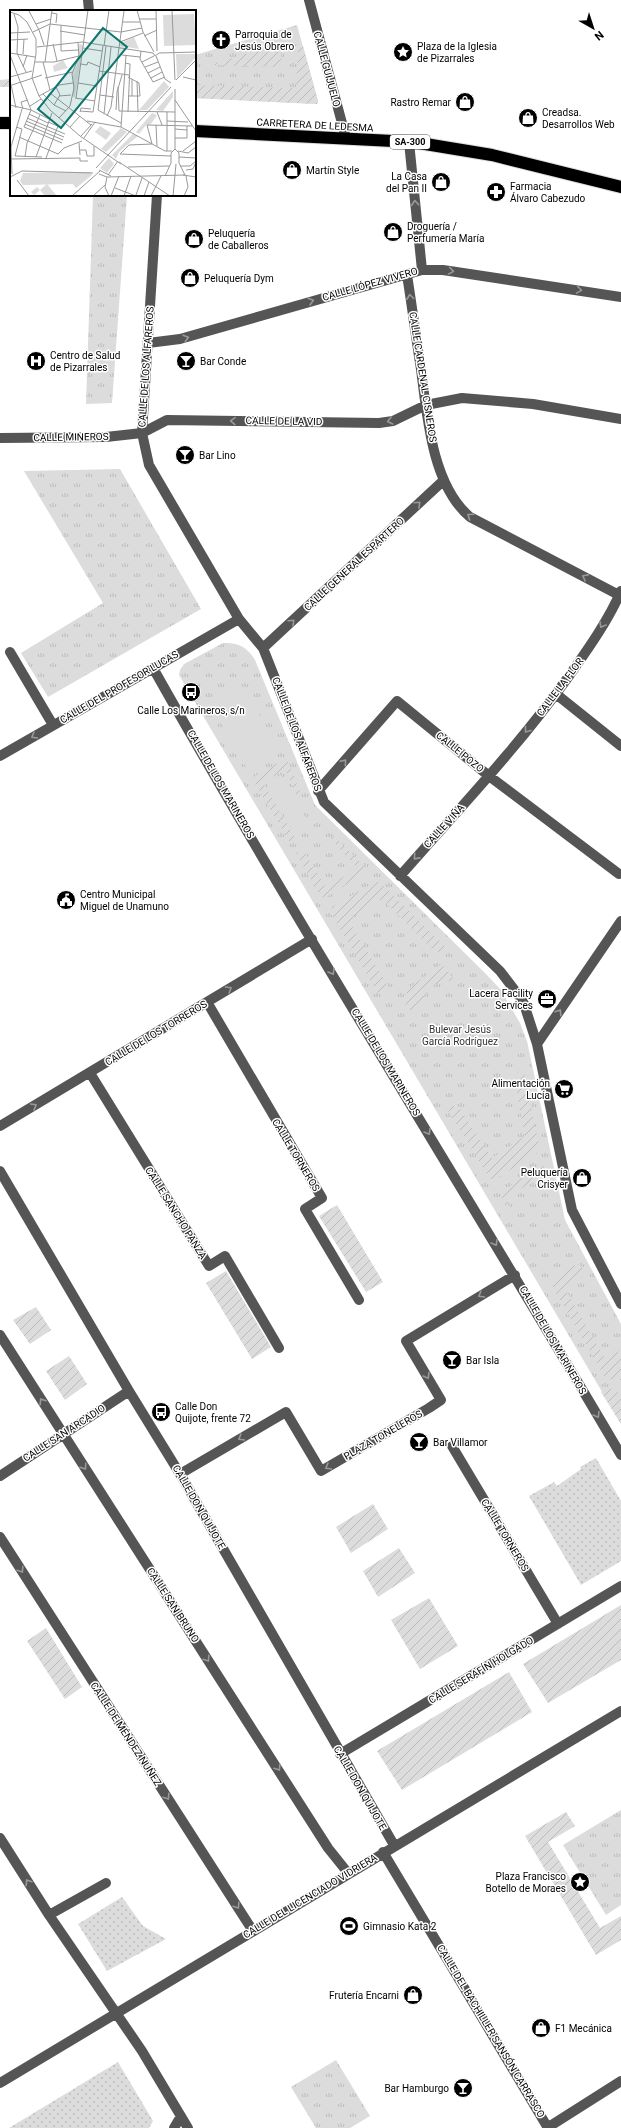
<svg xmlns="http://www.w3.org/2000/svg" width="621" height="2128" viewBox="0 0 621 2128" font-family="Roboto,sans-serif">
<defs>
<pattern id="grass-dots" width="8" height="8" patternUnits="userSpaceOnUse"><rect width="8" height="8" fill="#dcdcdc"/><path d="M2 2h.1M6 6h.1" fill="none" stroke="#bbb" stroke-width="1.8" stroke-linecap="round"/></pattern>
<pattern id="park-tufts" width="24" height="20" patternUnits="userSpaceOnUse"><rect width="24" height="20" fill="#dcdcdc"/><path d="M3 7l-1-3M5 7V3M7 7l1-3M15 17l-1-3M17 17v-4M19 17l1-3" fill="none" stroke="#bbb"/></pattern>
<pattern id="garden-furrows" width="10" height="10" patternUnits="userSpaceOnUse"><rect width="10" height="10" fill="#dcdcdc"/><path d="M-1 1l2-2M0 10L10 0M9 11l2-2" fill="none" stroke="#bbb"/></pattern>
</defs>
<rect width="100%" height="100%" fill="#fff"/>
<path fill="url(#grass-dots)" d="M596,1458l25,43v60l-40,24 -52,-89 25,-14 3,4 24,-17 -1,-2z
M122,1897l21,29 23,13 -59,32 -29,-47z
M118,2062l35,59 -4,7h-140z"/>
<path fill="url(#park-tufts)" d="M297,25l21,76 -1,3 -122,-6v-43z
M93,195h34l-15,208 -26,1z
M120,469l81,140 -153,88 -27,-44 82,-50 -79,-132z
M223,643c14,-1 25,4 32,17l60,145 171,169 15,16 19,33 7,18 38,179 56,104v100l-442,-749 1,-5 4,-6z
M621,1810v95l-15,10 -43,-70z
M336,2060l34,56 -20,12h-34l-25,-41z"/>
<path fill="url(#garden-furrows)" d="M274,45l7,5v14l-5,3 -66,-2z
M303,46l15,55 -1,3 -122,-6v-13l101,3 2,-37z
M11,79v8h-11v-7z
M286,758l15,36 -4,2 -12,-27 -22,14 33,56 -6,4 -38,-65z
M334,836l32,32 1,3 -41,26h-5l-25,-44 7,-3 23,38 31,-20 -27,-30z
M379,882l68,66 -9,4 -4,-1 -50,-50 -6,-1 -25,17 -3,6 38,63 1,3 -7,5 -4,-1 -47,-79 1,-7 41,-24z
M440,965l5,2 10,14c-23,-2 -28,10 -36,29h-13l-1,-10 3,-11z
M521,1071l3,2 16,76 -4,5 -43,26 -4,-3 -42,-68 5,-4 7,2 33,51 33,-22 -11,-57 3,-6z
M543,1162l3,15h-2l-3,-3 -33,24v6l2,3 -2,2 -5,-7 -2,-9z
M337,1205l46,77 -17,10 -47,-76z
M577,1264l4,2 4,7 -3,5 -15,9v5l37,65 4,1 13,-8v30l-15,-1 -54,-93v-5l3,-4z
M226,1271l45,76 -19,12 -46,-76z
M36,1307l15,23 -21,14 -17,-24z
M69,1356l18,28 -22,16 -19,-29z
M606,1387l12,5 3,4v28l-20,-32z
M373,1504l15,25 -37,24 -15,-26z
M399,1548l16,25 -37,24 -15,-26z
M429,1598l29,48 -38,23 -29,-49z
M621,1605v55l-73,43 -25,-39z
M46,1628l36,59 -17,12 -38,-58z
M509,1672l23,40 -130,78 -25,-39z
M566,1812l9,14 -27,16 52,86 21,-12v24l-25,15 -71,-119z"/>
<path fill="#dcdcdc" d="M240,682l39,67 -32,19 -39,-67z
M281,775l26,45 -15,9 -26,-46z"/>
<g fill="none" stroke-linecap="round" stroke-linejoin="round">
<defs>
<path id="highway" d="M0,123h11
M195,131l218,11 79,13 129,32"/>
</defs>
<use href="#highway" stroke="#dbdbdb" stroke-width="14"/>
<path stroke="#555" stroke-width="10" d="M88,0l1,11
M309,0l37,138
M409,142l13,128
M157,195l-15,238 7,32 90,154 24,29 61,154 176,169 23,30 14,43 35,166 49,94
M407,275c5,31 9,63 14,94 6,47 11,116 49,148l149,78
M148,343l32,-4 242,-69h21l178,27
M0,438l106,-1 36,-4 25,-13 212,3 14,-2 33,-16 36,-7 71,6 88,15
M263,648l181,-168
M10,652l43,73
M153,668c150,266 313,524 468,787
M556,694l65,52
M0,756l239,-137
M318,791l79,-90 92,75 130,98
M400,876c58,-66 118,-129 169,-200 19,-27 39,-55 52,-85
M207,1002l115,196 -17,11 54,91
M537,1044l84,-123
M90,1073l119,193 16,-10 54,92
M0,1126l312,-187
M0,1171l129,220 51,83 214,371
M0,1335l328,513 20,25
M452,1446l106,178
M180,1474l106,-62 35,59 108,-63 12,-8 -35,-59 109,-66
M0,1476l129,-85
M0,1537l253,394
M340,1754l281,-168
M0,1838l49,77 93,136 46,77
M383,1852l165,276
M49,1915l57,-32
M0,2083l621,-372
M174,2128l7,-12
M547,2128l74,-47"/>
<use href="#highway" stroke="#000" stroke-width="12"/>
</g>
<defs><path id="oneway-chevron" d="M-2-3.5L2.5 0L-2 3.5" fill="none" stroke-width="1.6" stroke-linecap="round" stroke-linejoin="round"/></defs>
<g stroke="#999">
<use href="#oneway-chevron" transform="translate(415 203) rotate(-95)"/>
<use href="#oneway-chevron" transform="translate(451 271) rotate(9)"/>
<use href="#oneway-chevron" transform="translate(579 290) rotate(9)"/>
<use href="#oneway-chevron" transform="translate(410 297) rotate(-98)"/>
<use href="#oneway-chevron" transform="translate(311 301) rotate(-16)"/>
<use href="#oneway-chevron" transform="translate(186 338) rotate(-16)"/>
<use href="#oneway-chevron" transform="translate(233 421) rotate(-179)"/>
<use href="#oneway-chevron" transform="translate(390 421) rotate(166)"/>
<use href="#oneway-chevron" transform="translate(418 504) rotate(-43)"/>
<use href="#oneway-chevron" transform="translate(470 516) rotate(-145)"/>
<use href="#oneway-chevron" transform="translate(585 577) rotate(-152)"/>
<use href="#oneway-chevron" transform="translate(292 622) rotate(-43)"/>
<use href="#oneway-chevron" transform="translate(602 625) rotate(120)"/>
<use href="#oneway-chevron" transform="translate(527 730) rotate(128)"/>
<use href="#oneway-chevron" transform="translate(34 736) rotate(150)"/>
<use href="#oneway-chevron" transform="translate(344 762) rotate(-49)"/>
<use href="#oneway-chevron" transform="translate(416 857) rotate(132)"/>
<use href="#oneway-chevron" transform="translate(332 972) rotate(59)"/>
<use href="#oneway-chevron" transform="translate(229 989) rotate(-31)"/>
<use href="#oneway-chevron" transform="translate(559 1012) rotate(-56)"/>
<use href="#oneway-chevron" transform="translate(34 1106) rotate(-30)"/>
<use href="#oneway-chevron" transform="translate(428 1132) rotate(59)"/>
<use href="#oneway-chevron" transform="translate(495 1243) rotate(59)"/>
<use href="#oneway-chevron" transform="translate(481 1295) rotate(149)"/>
<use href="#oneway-chevron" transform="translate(427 1376) rotate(59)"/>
<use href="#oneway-chevron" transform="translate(42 1401) rotate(-123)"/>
<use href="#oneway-chevron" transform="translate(597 1415) rotate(59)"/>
<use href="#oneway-chevron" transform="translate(241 1438) rotate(149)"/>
<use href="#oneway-chevron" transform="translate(84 1467) rotate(57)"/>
<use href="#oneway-chevron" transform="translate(328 1467) rotate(150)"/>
<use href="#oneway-chevron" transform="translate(21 1570) rotate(57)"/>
<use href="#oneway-chevron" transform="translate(207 1659) rotate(57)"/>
<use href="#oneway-chevron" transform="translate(278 1768) rotate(57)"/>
<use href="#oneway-chevron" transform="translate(167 1797) rotate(57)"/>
<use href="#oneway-chevron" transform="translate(28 1882) rotate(-123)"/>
<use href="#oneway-chevron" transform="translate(237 1906) rotate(57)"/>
</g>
<defs>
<symbol id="church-disc" viewBox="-11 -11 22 22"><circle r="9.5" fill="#000" stroke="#fff"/><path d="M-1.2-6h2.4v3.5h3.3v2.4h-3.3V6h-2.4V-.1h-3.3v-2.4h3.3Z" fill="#fff"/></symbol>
<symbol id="sight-disc" viewBox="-11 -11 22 22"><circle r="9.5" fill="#000" stroke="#fff"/><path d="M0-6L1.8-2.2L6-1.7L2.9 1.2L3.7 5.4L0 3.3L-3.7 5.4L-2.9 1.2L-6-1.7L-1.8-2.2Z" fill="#fff"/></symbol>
<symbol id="shop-disc" viewBox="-11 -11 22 22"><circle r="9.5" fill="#000" stroke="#fff"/><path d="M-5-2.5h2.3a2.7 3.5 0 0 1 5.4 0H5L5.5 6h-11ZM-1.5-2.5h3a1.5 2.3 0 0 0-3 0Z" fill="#fff"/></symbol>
<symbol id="pharmacy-disc" viewBox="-11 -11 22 22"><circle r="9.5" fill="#000" stroke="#fff"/><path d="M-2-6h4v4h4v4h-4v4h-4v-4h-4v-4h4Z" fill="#fff"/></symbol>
<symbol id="hospital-disc" viewBox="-11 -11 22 22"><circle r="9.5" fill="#000" stroke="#fff"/><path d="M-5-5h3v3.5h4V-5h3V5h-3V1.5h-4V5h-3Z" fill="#fff"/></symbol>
<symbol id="bar-disc" viewBox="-11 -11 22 22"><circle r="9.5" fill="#000" stroke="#fff"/><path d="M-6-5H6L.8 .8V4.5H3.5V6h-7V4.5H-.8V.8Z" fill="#fff"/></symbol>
<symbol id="bus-disc" viewBox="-11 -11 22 22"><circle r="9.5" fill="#000" stroke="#fff"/><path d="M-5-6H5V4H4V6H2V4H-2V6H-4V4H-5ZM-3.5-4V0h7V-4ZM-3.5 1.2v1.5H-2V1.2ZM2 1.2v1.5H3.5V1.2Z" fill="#fff"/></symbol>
<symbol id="civic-disc" viewBox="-11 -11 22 22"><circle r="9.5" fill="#000" stroke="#fff"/><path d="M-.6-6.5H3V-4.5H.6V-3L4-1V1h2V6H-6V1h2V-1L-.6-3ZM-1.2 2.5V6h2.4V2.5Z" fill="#fff"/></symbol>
<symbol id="office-disc" viewBox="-11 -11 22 22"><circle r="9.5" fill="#000" stroke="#fff"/><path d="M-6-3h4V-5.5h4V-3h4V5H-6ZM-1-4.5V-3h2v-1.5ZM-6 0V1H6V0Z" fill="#fff"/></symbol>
<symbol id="supermarket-disc" viewBox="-11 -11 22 22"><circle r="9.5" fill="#000" stroke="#fff"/><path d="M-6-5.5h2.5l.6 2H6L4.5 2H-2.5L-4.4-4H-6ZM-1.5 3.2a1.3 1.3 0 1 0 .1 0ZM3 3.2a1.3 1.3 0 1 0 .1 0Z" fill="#fff"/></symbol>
<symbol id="stadium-disc" viewBox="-11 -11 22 22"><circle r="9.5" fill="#000" stroke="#fff"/><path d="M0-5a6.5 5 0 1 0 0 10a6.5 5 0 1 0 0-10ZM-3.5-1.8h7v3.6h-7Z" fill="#fff"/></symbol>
</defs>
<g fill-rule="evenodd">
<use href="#church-disc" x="210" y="29" width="22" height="22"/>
<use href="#sight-disc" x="392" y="41" width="22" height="22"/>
<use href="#shop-disc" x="454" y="91" width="22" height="22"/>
<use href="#shop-disc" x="517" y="107" width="22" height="22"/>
<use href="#shop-disc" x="281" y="159" width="22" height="22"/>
<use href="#shop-disc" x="430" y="171" width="22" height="22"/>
<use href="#pharmacy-disc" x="485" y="181" width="22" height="22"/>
<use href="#shop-disc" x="382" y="221" width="22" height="22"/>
<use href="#shop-disc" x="183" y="228" width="22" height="22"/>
<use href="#shop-disc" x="179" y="267" width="22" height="22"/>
<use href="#hospital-disc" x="25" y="350" width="22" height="22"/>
<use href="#bar-disc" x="175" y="350" width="22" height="22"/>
<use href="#bar-disc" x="174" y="444" width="22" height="22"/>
<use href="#bus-disc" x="180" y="681" width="22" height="22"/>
<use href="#civic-disc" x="55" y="889" width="22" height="22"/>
<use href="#office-disc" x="536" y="988" width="22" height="22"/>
<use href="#supermarket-disc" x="553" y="1078" width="22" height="22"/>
<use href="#shop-disc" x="571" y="1167" width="22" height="22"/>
<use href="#bar-disc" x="441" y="1349" width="22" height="22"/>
<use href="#bus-disc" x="150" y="1401" width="22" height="22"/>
<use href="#bar-disc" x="408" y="1431" width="22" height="22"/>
<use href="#sight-disc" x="569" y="1871" width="22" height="22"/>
<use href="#stadium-disc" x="338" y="1915" width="22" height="22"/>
<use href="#shop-disc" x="402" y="1984" width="22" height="22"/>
<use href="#shop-disc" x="530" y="2017" width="22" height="22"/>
<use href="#bar-disc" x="452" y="2077" width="22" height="22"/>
</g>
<g text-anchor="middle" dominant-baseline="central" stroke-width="3" stroke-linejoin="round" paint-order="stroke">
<rect fill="#fff" stroke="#4c4c4c" stroke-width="1" x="390" y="135" width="40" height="14" rx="3"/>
<g font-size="9" font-weight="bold" fill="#000">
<text x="410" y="142">SA-300</text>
</g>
<g font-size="10" fill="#000" stroke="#fff" text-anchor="start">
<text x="235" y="34">Parroquia de<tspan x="235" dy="12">Jesús Obrero</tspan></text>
<text x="417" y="46">Plaza de la Iglesia<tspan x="417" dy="12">de Pizarrales</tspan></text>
<text x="451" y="102" text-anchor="end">Rastro Remar</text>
<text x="542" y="112">Creadsa.<tspan x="542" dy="12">Desarrollos Web</tspan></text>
<text x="306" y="170">Martín Style</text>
<text x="427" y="176" text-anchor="end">La Casa<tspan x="427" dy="12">del Pan II</tspan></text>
<text x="510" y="186">Farmacia<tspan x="510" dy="12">Álvaro Cabezudo</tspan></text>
<text x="407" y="226">Droguería /<tspan x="407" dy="12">Perfumería María</tspan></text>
<text x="208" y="233">Peluquería<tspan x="208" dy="12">de Caballeros</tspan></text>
<text x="204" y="278">Peluquería Dym</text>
<text x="50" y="355">Centro de Salud<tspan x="50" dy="12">de Pizarrales</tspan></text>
<text x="200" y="361">Bar Conde</text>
<text x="199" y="455">Bar Lino</text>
<text x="191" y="710" text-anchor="middle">Calle Los Marineros, s/n</text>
<text x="80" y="894">Centro Municipal<tspan x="80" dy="12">Miguel de Unamuno</tspan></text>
<text x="533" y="993" text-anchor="end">Lacera Facility<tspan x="533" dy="12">Services</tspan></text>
<text x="550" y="1083" text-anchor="end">Alimentación<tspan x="550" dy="12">Lucía</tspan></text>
<text x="568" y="1172" text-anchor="end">Peluquería<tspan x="568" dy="12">Crisyer</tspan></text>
<text x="466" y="1360">Bar Isla</text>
<text x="175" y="1406">Calle Don<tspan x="175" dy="12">Quijote, frente 72</tspan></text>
<text x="433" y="1442">Bar Villamor</text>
<text x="566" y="1876" text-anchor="end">Plaza Francisco<tspan x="566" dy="12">Botello de Moraes</tspan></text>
<text x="363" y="1926">Gimnasio Kata 2</text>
<text x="399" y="1995" text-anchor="end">Frutería Encarni</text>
<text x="555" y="2028">F1 Mecánica</text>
<text x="449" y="2088" text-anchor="end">Bar Hamburgo</text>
</g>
<g font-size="10" fill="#000" stroke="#fff">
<text transform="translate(327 69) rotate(75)">CALLE GUIJUELO</text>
<text transform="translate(315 125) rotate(3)">CARRETERA DE LEDESMA</text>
<text transform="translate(370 284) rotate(-16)">CALLE LÓPEZ VIVERO</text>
<text transform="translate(146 367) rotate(-86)">CALLE DE LOS ALFAREROS</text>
<text transform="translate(423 377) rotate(81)">CALLE CARDENAL CISNEROS</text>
<text transform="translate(284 421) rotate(1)">CALLE DE LA VID</text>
<text transform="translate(71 437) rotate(-1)">CALLE MINEROS</text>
<text transform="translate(354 564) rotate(-43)">CALLE GENERAL ESPARTERO</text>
<text transform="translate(119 687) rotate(-30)">CALLE DEL PROFESOR LUCAS</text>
<text transform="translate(560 687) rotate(-53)">CALLE LA FLOR</text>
<text transform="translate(297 734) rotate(69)">CALLE DE LOS ALFAREROS</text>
<text transform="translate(460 752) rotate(39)">CALLE POZO</text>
<text transform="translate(221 784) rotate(60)">CALLE DE LOS MARINEROS</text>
<text transform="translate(444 826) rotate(-48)">CALLE VIÑA</text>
<text transform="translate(156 1033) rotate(-31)">CALLE DE LOS TORREROS</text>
<text transform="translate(386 1062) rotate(59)">CALLE DE LOS MARINEROS</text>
<text transform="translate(296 1155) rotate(59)">CALLE TORNEROS</text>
<text transform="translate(176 1213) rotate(58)">CALLE SANCHO PANZA</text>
<text transform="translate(553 1340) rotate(60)">CALLE DE LOS MARINEROS</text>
<text transform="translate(64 1433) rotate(-33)">CALLE SAN ARCADIO</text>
<text transform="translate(383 1435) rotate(-30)">PLAZA TONELEROS</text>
<text transform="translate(199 1507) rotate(60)">CALLE DON QUIJOTE</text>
<text transform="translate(505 1535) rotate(59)">CALLE TORNEROS</text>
<text transform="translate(173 1605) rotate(57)">CALLE SAN BRUNO</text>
<text transform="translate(481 1670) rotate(-31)">CALLE SERAFÍN HOLGADO</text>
<text transform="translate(126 1734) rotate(57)">CALLE DE MÉNDEZ NÚÑEZ</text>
<text transform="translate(360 1788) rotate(60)">CALLE DON QUIJOTE</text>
<text transform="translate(310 1896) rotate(-31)">CALLE DEL LICENCIADO VIDRIERA</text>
<text transform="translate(491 2031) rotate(59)">CALLE DEL BACHILLER SANSÓN CARRASCO</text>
</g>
<g font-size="10" fill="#333" stroke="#fff">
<text x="460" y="1029">Bulevar Jesús<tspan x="460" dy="12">García Rodríguez</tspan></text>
</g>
</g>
<g transform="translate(10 10)">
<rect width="186" height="186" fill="#fff"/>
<path d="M124,27l5,12 -19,-3 1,-3z" fill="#dcdcdc"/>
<path d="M184,4l2,31 -32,1 -1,-31zM69,34l4,1 -8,52h-2v-22l4,-11zM166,44h20v3l-19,21zM154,71l5,6 -22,23h-8zM163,81v6l-10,14 -7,-1zM142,103l5,2 -6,9 -5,1 -7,9 -3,-2zM111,118l6,4 -21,20 -5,-3zM123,124l5,2 -19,16 -3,7 -4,-4zM99,148l5,6 -7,9 -7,-5zM80,162l2,3 -16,13 -3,-4 -50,1 -3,-4 3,-8z" fill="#dcdcdc"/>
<path d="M53,50l5,8 -14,4 -1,-6zM90,116l11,7 -5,7 -11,-8zM37,174l10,12h-12l-5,-6 -6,5 -3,-3 6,-5 3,3z" fill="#dcdcdc"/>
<path fill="none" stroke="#999" stroke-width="1" d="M105,0h16M127,0l6,22 11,20M146,0l1,41M162,0l3,70M19,1l10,19 5,15M0,2l9,3 8,7 9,17v15l-4,24 7,18 11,14 30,26 41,28M42,3l5,1 -1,9M4,4l4,13 -1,26 9,19M129,9h17M113,12h17M26,14l15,-5M51,15v26l17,-1M50,21l25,4M23,22l17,-8 71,8 21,-4M0,23l20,-1M134,26l13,-6M0,30l18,-1M110,32l23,-9M43,34l4,17M94,36l5,-36M96,36l-8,64 23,13M27,37l45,-5 71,11 2,3 4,-3 37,-1M73,38l19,3M131,41l-1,8 13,23 12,-5M0,43l25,4M13,44l1,-15M0,45l21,55M112,45l18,2M146,46l9,23 6,4M25,52h19l25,-6M33,52l7,28M35,52l7,-52M132,52l12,-6M115,53l5,1 -2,48M71,54l6,1 1,-3 12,5M13,57l4,-12M135,57l13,-5M89,61l30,4M138,63l12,-6M0,67l22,-6M173,67l13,3M35,68l28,-6M141,68l11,-6M0,70l6,28M166,70l20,-20M127,71l1,31M68,73l19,3M2,75l30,-10M108,77l1,24 56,1M165,79v60l4,4v10l6,12M40,83l41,32M33,84l11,11 12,6M90,85l14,2M29,86l20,-11 14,-2M49,86l12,-1M118,86h12l-1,-13 -11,-6M122,86v-17M65,88l20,3M66,88l12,-88M165,90l21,31M0,95l21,5 18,9M44,95l6,-10 -4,-8M20,96l11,-7M13,99l-2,-7 7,-2M21,100l-7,17 38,16M106,100l1,-18 5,-17M70,101l13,1 10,-66M70,102l1,-4 10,1M147,102l5,13M19,104l19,9M94,104l7,-67M97,106l4,-9 13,-96M17,108l38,16M49,108l11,-12 4,-18 -2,-14 7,-18 -1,-13M16,111l38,16M77,111l34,6 44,24h7M157,111l21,1M15,114l38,16M146,115l1,21M6,117l6,2 -7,27 27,1M60,117l10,-11M111,117l5,-72M165,119l12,1M71,126l11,-12M9,127l39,17M74,128l11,-16M165,128h12v-12M69,133l1,12M70,140h6l1,6h7v-10M157,141v-39M168,141l10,2 8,-6M173,141l13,-10M48,144l6,-6 18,-7M161,146l-51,-2 9,-9 23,-1 -5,-19 45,1M15,147l2,-14 13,-28M26,147l16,-44M169,147l17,1M36,148l12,-32 -10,-4M0,149l70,-1v3h8M109,152l51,34M170,156h10l6,-5M118,157l41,-1M86,158l75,-81M89,160l12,6M176,160l7,-1 2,-5M2,164l-1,-27 11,-38M89,164l8,3 78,-2M98,165l10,-14M173,165l13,2M155,166l6,-13v-10l4,-4M0,167l12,-6 71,2M97,167l-2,10 4,9M7,170l12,16M105,178l21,8M126,185l6,-17M62,186l28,-25M83,186l12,-11M101,186l8,-20M114,186l7,-20M134,186l5,-14M141,186l10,-20M163,186l3,-32M174,186l4,-9 -2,-11"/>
<path fill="#0f766e" fill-opacity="0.15" stroke="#0f766e" stroke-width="2" d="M93,18l24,19 -66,81 -23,-19z"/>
<rect width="186" height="186" fill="none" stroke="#000" stroke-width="2"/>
</g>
<g transform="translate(593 28) rotate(141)" stroke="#ffffff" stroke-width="3" paint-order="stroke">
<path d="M0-3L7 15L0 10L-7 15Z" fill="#000000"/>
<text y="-6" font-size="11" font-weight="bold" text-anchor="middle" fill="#000000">N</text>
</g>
</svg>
